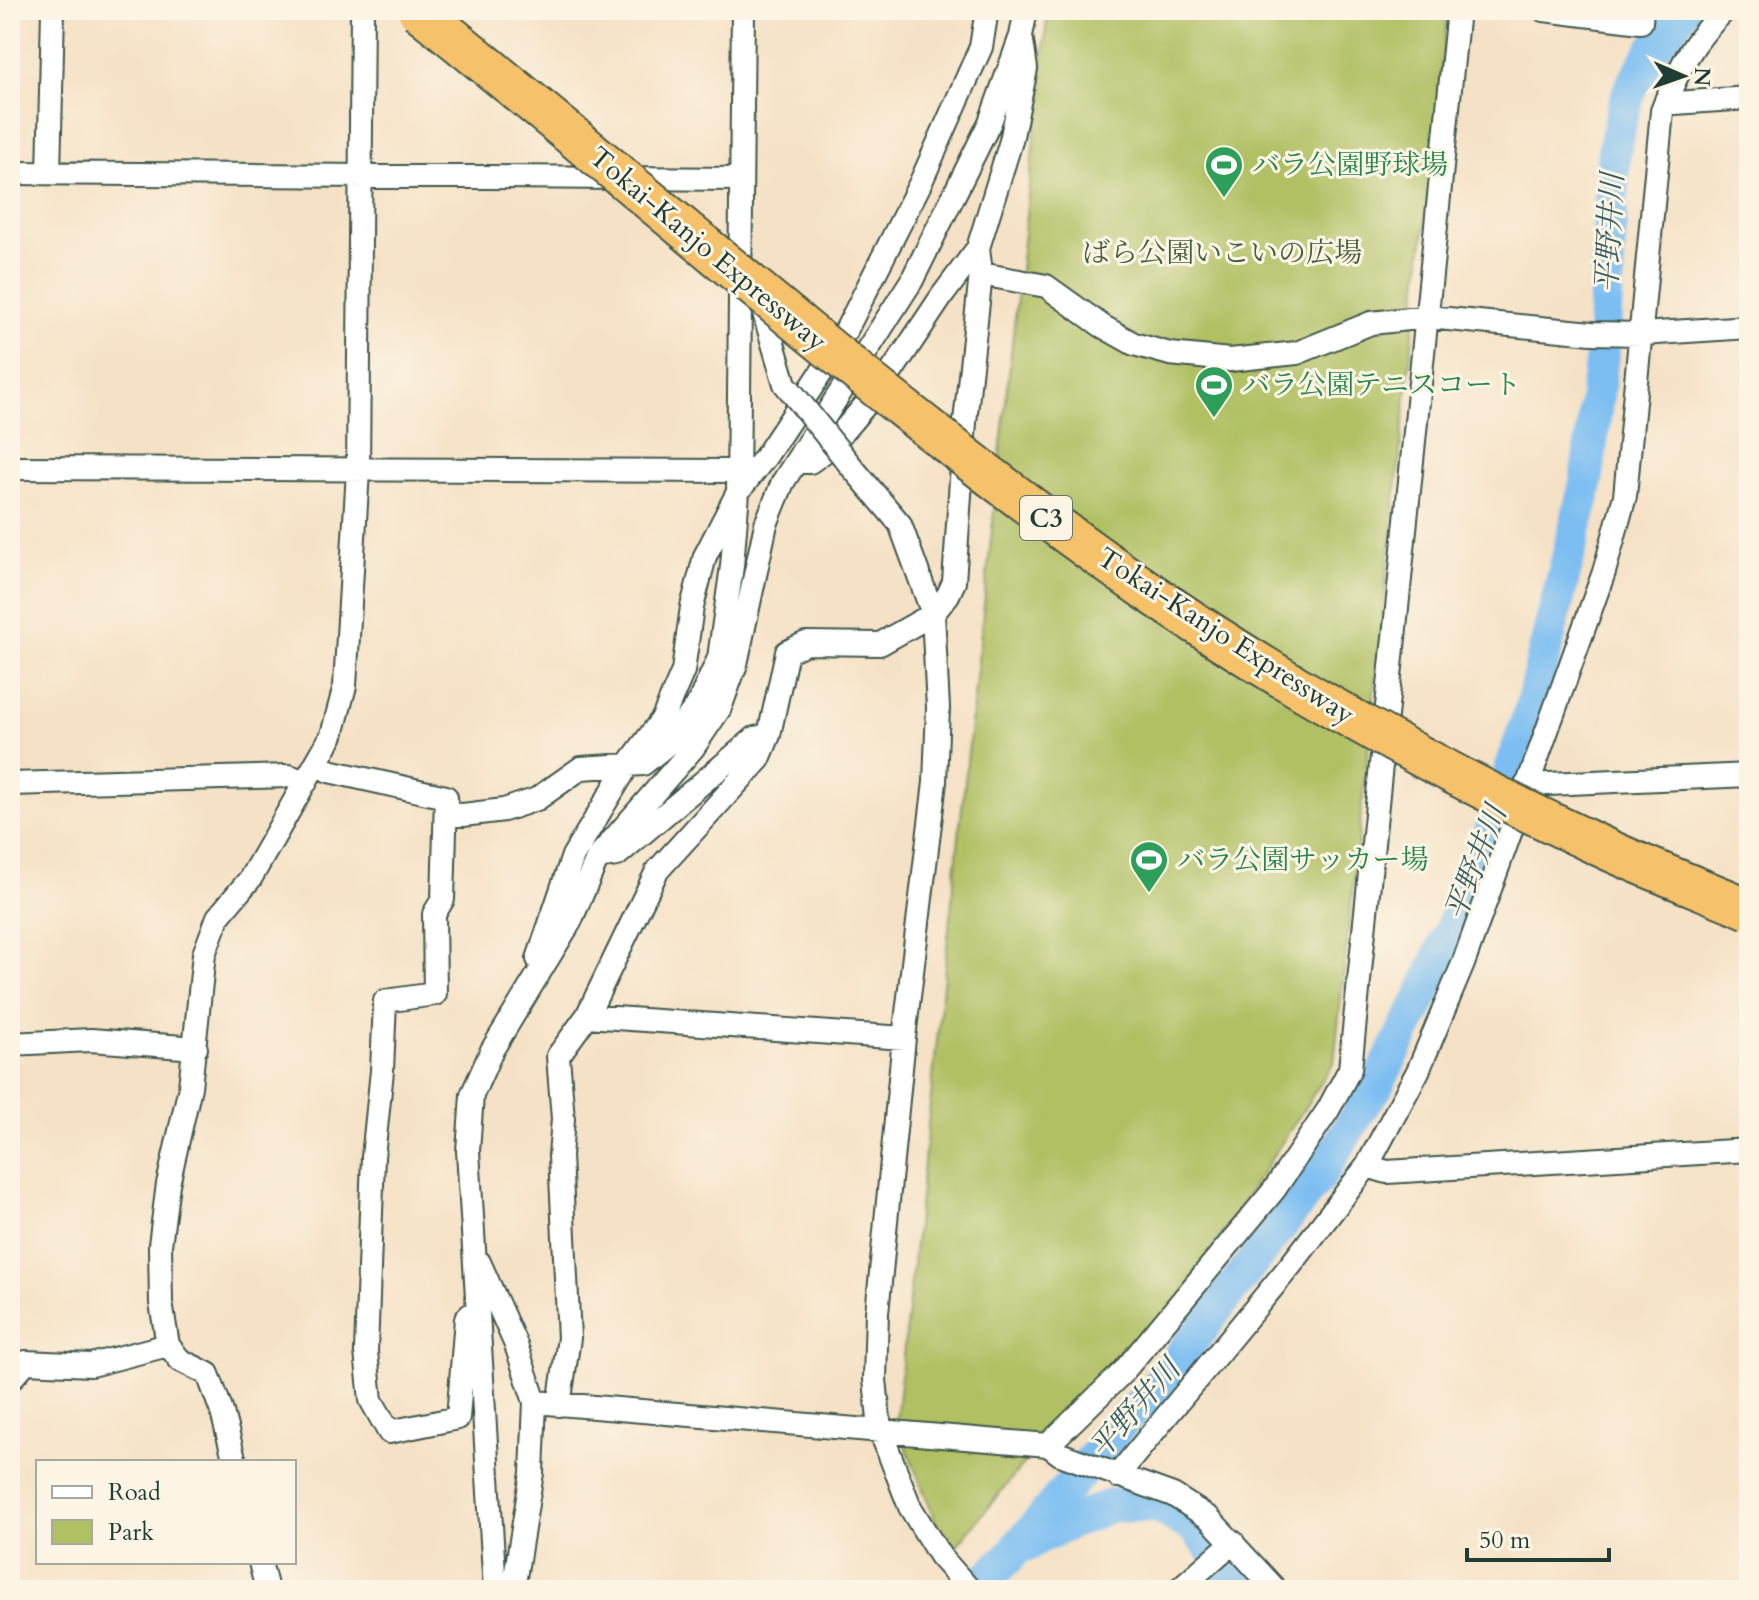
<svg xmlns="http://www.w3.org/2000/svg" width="1759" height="1600" viewBox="0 0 1759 1600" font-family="Cardo,'Noto Serif JP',serif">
<rect width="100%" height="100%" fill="#fcf5e5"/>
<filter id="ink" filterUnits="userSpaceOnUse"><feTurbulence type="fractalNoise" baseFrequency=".0125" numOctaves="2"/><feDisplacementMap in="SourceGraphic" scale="16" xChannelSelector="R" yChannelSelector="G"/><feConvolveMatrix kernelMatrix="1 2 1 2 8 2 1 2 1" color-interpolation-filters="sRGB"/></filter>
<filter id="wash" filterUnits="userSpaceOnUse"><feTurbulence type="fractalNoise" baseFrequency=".006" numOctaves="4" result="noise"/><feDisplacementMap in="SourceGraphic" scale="32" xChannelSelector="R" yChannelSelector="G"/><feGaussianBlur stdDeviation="1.8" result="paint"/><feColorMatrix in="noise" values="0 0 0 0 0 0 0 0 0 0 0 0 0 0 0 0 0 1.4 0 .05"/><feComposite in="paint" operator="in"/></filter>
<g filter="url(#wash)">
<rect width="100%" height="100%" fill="#f5e1c5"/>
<path fill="#b0c063" stroke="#687e4c" stroke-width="2" d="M1048,10h400l-114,1053 -175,267 -119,114 -91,111 -53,-134z"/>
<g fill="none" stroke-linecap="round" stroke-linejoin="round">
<path stroke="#7cbef2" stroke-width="34" d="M1027,1545l10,-7 74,-33 47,1 38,23 50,61
M975,1590l35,-34 120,-142 24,-24 169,-219 43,-71 9,-11 46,-90 64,-149 46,-141 55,-225 17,-137 11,-195 7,-34 9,-29 23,-39 31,-40"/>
</g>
</g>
<g filter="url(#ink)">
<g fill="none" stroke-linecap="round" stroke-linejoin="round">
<defs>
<path id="minor" d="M1544,10l97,12 1,-12
M1666,100l9,3 74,-5
M10,173l731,6
M49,173l4,-163
M981,274l65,12 56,40 32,18 36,10 60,6 67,-7 74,-30 57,-6 164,16 50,1 107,-7
M759,296l26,88 5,6
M796,462h14l18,-13 56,-66 58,-87 36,-48 33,-107 15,-72 -4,-28
M10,468l728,3
M316,764l13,7 117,26 -3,102 -9,15 1,80 -50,7 -3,70 -9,86 -7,195 5,48 18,32 69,-14 8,-99 4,-4
M10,784l279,-8 17,6
M1526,785l223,-10
M447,814l16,1 41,-5 33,-11 44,-31 62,-4 28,-23 28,-39 20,-44 13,-92 6,-74 5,-482
M603,857l14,-2 138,-117 14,-3
M538,959l35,-103 55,-91 35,-47 20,-47 9,-64 13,-51 33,-64 28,-36 69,-104 85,-168 61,-137 6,-37
M587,1016l317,22
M10,1044l81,-4 105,8
M1367,1166l20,6 362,-22
M479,1262l37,83 19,57 -3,71 -19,117
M10,1380l16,-18 65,3 77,-20
M535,1402l513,43 12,9 113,41 36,23 67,72
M559,1405l10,-67 -9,-182 3,-37 -5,-63 29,-40 70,-145 102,-112 10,-24 18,-83 19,-9 74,1 53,-30 -33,-90 -49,-58
M1048,1445l75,-73 151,-182 54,-80 22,-41 108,-1059
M235,1462l-13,-50 -14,-38 -28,-14 -12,-15 -7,-42 -1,-58 8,-61 22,-97 14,-133 14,-37 32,-38 82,-144 13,-49 13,-215 4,-461
M1117,1476l173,-210 77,-100 51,-95 45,-107 141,-392 21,-76 37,-385c16,-41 30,-70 63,-101
M260,1562l7,28
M495,1590l-27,-439 4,-56 20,-45 78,-128 28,-65 95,-109 27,-40 16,-44 30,-140 17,-42 129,-202 78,-158 31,-86 5,-26
M970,1590l-30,-34 -30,-49 -30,-77 -5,-51 2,-66 27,-275 31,-256 3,-74 -5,-94 15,-19 6,-13 11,-160 16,-148 -3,-26
M1178,1590l55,-48"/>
</defs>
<use href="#minor" stroke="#3f564a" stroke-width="26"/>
<use href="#minor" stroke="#fff" stroke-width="22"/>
<defs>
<path id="minor-bridge" d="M790,390l61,76"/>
<path id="motorway-bridge" d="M418,10c246,196 478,408 737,586 140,96 291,178 445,250 49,23 99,42 149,63"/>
</defs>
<use href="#minor-bridge" stroke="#3f564a" stroke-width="26" stroke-linecap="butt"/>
<use href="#motorway-bridge" stroke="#3f564a" stroke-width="44" stroke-linecap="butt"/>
<use href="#minor-bridge" stroke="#fff" stroke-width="22"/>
<use href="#motorway-bridge" stroke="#f5c16b" stroke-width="40"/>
</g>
</g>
<defs>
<symbol id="stadium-pin" viewBox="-11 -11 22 30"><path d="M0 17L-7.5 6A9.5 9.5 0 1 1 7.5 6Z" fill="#2e9e5b" stroke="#fcf5e5"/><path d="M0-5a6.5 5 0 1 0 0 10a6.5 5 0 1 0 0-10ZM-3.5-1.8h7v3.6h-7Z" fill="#fff"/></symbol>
</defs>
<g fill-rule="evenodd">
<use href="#stadium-pin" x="1202" y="143" width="44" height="60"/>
<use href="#stadium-pin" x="1192" y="363" width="44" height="60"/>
<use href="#stadium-pin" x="1127" y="838" width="44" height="60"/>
</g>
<g text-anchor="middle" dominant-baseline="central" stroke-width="6" stroke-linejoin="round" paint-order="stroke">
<rect fill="#fcf5e5" stroke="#617469" stroke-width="2" x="1020" y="496" width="52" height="44" rx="6"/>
<g font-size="26" font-weight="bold" fill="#1f3d34">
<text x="1046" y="518">C3</text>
</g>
<g font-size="28" fill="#27864d" stroke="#fcf5e5" text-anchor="start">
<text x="1252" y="165">バラ公園野球場</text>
<text x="1242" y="385">バラ公園テニスコート</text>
<text x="1177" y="860">バラ公園サッカー場</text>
</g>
<g font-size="28" fill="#1f3d34" stroke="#fcf5e5">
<text transform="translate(708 249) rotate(40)">Tokai-Kanjo Expressway</text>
<text transform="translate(1226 636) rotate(33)">Tokai-Kanjo Expressway</text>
</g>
<g font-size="28" fill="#435e40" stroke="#fcf5e5">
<text x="1222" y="253">ばら公園いこいの広場</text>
</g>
<g font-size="30" font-style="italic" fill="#365d64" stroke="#fcf5e5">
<text transform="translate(1610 233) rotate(-87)">平野井川</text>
<text transform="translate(1476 863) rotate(-69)">平野井川</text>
<text transform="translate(1135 1409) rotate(-49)">平野井川</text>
</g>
</g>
<rect width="1759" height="1600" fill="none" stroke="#fcf5e5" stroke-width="40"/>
<rect x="36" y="1460" width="260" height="104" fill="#fcf5e5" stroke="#a4ab9e" stroke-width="2"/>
<rect x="52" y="1486" width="40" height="12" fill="#ffffff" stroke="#a4ab9e" stroke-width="2"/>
<text x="108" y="1500" font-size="24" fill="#1f3d34">Road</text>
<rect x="52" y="1520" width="40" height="24" fill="#b0c063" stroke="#a4ab9e" stroke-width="2"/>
<text x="108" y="1540" font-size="24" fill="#1f3d34">Park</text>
<g transform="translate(1683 76) rotate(92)" stroke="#fcf5e5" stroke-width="6" paint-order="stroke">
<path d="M0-6L14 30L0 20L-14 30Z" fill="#1f3d34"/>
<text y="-12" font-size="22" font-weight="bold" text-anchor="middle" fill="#1f3d34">N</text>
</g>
<path d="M1467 1548v12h142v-12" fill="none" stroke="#1f3d34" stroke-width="4"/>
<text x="1479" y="1548" font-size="24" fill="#1f3d34" stroke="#fcf5e5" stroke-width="6" paint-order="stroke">50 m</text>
</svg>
